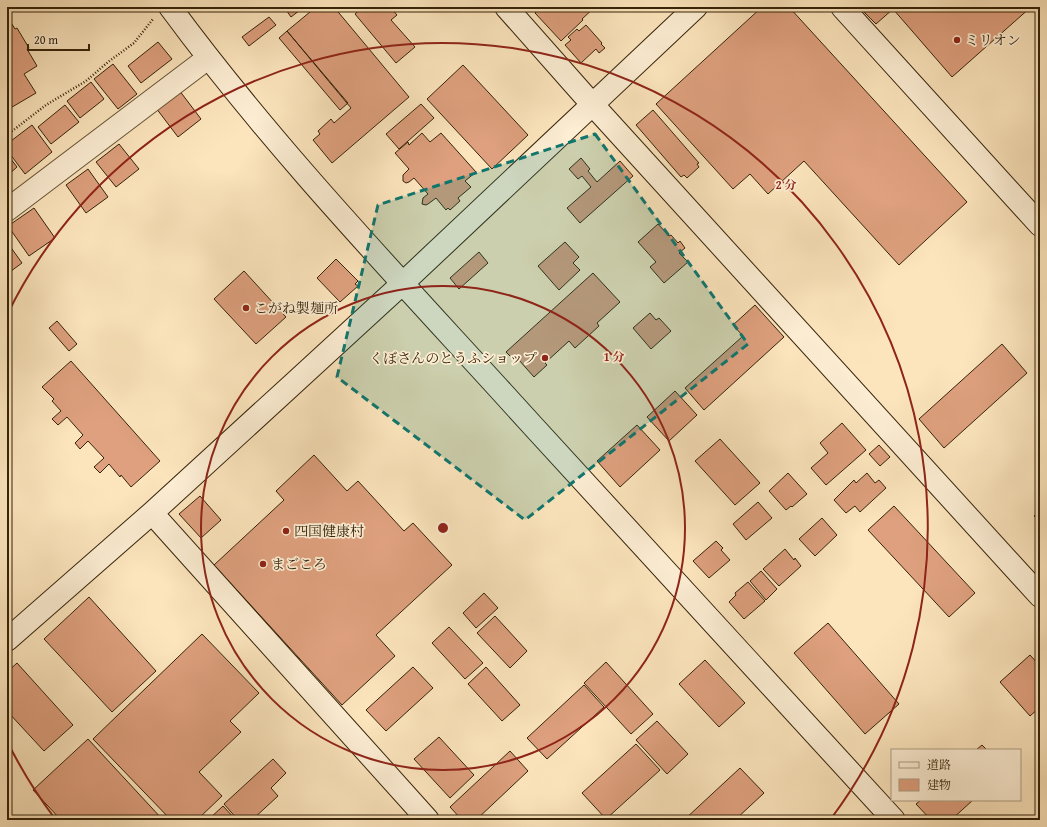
<svg xmlns="http://www.w3.org/2000/svg" width="1047" height="827" viewBox="0 0 1047 827" font-family="'Gentium Book Plus','Noto Serif JP',serif">
<rect width="100%" height="100%" fill="#fce5bd"/>
<filter id="stains"><feTurbulence type="fractalNoise" baseFrequency=".005" numOctaves="4"/><feColorMatrix values="0 0 0 0 .2 0 0 0 0 .09 0 0 0 0 .02 0 0 0 .5 -.17"/></filter>
<radialGradient id="worn" r=".72"><stop offset=".6" stop-color="#630" stop-opacity="0"/><stop offset="1" stop-color="#630" stop-opacity=".3"/></radialGradient>
<path fill="#dea07e" stroke="#352309" d="M284,7h20l-13,10z
M316,7h18l75,90 -77,66 -19,-23 7,-6 -2,-3 13,-12 3,4 17,-15 -64,-77z
M363,7h17l3,3 4,-3h3l7,8 -6,5 24,27 -19,16 -41,-49z
M542,7h53l-13,12 1,1 -22,21 -26,-28z
M762,7h27l178,195 -68,63 -95,-104 -36,33 -18,-20 -17,15 -77,-85z
M859,7h172l-79,70 -59,-68 -17,15z
M7,16l8,13 2,-1 12,20 -2,1 10,17 -13,8 12,19 -29,17z
M269,17l7,8 -27,21 -7,-9z
M586,25l16,18 -1,1 4,4 -6,5 -3,-4 -15,14 -16,-18 6,-5 -3,-3 9,-8 2,2z
M287,31l61,72 -8,7 -61,-72z
M158,42l14,17 -31,24 -13,-17z
M113,64l24,30 -19,15 -24,-30z
M463,65l65,70 -36,34 -65,-70z
M91,82l13,17 -24,19 -13,-17z
M179,90l22,29 -23,18 -22,-29z
M421,104l13,14 -35,31 -13,-15z
M65,105l14,17 -28,22 -13,-17z
M653,110l46,53 -2,1 2,3 -12,11 -3,-3 -3,2 -45,-52z
M32,125l20,27 -27,22 -18,-24v-6z
M422,133l8,9 11,-9 35,39 -11,9 6,6 -13,11 2,3 -10,9 -2,-2 -2,2 -10,-12 -8,6 -2,1 -4,-1 1,-6 5,-4 -14,-16 -5,4 -3,1 -3,-2v-6l6,-6 -14,-16 13,-11 1,3z
M119,144l20,25 -23,18 -20,-25z
M7,154l10,13 -10,9z
M581,158l9,11 -2,2 9,11 23,-21 13,15 -53,47 -13,-15 24,-21 -9,-11 -4,3 -9,-10z
M88,169l20,28 -22,16 -20,-28z
M34,208l21,30 -26,18 -21,-30z
M658,224l11,12 2,-1 7,8 2,-2 5,7 -6,5 9,9 -24,21 -14,-16 6,-5 -18,-20z
M7,242l15,21 -15,11z
M565,242l14,15 -6,6 7,7 -21,20 -21,-24z
M479,252l9,11 -29,26 -9,-11z
M336,259l22,22 -3,3 3,2 -18,16 -23,-24z
M244,271l42,46 -30,27 -42,-45z
M593,273l27,29 -23,21 2,3 -24,22 -6,-7 -24,22 2,2 -13,12 -16,-18 -3,2 -9,-9z
M755,305l29,32 -80,73 -19,-22 58,-52 -10,-11z
M650,313l6,7 3,-2 12,13 -20,18 -18,-21z
M57,321l20,23 -8,7 -20,-23z
M1002,344l25,29 -83,75 -25,-29z
M71,361l89,100 -29,26 -10,-12 -1,2 -11,-13 -9,9 -6,-6 10,-9 -16,-17 -8,8 -5,-6 8,-8 -16,-18 -9,8 -6,-6 9,-8 -9,-10 2,-2 -12,-12z
M675,391l22,24 -28,26 -22,-24z
M842,423l24,27 -40,35 -15,-17 17,-15 -8,-10z
M637,425l23,25 -40,37 -23,-26z
M720,439l40,44 -25,22 -40,-44z
M879,445l11,12 -10,9 -11,-12z
M314,455l33,36 11,-10 46,50 9,-8 39,42 -76,70 19,21 -53,49 -128,-140 70,-65 -8,-9z
M788,473l19,21 -15,13 -1,-1 -5,4 -17,-19z
M867,473l8,10 4,-3 7,8 -26,24 -5,-6 -9,7 -12,-13 20,-20 2,3z
M200,496l21,24 -20,18 -22,-24z
M758,502l14,16 -26,22 -13,-16z
M894,506l81,87 -26,24 -81,-87z
M1040,510v12l-6,-6z
M822,518l15,17 -22,21 -16,-17z
M716,541l7,7 -2,2 9,10 -21,18 -16,-17z
M785,549l9,11 1,-2 6,8 -22,20 -16,-17z
M761,571l16,18 -11,11 -16,-19z
M748,582l17,19 -21,18 -15,-17 7,-7 -1,-2z
M484,593l14,15 -22,20 -13,-15z
M89,597l67,74 -44,41 -68,-73z
M495,616l32,35 -17,17 -33,-35z
M828,623l71,81 -34,30 -71,-81z
M449,627l34,36 -18,16 -33,-36z
M202,634l57,59 -29,28 11,11 -42,40 23,24 -25,24h-26l-78,-81z
M1030,655l10,11v41l-10,9 -30,-34z
M705,660l40,43 -26,24 -40,-43z
M606,662l47,52 -22,20 -47,-51z
M17,663l56,62 -29,26 -37,-40v-39z
M413,667l20,21 -47,43 -20,-21z
M486,667l34,38 -18,16 -34,-37z
M584,685l20,22 -57,52 -20,-21z
M657,721l31,33 -21,20 -31,-34z
M439,737l35,38 -24,23 -36,-39z
M88,739l75,81h-102l-28,-30z
M636,744l24,26 -54,49 -24,-26z
M982,745l5,5h-11z
M510,751l18,20 -52,49h-14l-12,-13z
M273,759l13,14 -15,15 7,8 -26,24h-14l-14,-16z
M740,768l24,25 -29,27h-51z
M921,800h52l-22,20h-20l-15,-16z
M223,806l13,14h-28z
M749,815l5,5h-10z"/>
<g fill="none" stroke-linecap="round" stroke-linejoin="round">
<defs>
<path id="street" d="M7,210l201,-152"/>
<path id="secondary" d="M170,7c101,137 218,260 332,385 130,143 261,285 392,428
M506,7l77,87 457,502
M842,7l198,218
M152,513l276,307
M7,640l145,-127 141,-129 110,-101 293,-276"/>
</defs>
<use href="#street" stroke="#675436" stroke-width="24"/>
<use href="#secondary" stroke="#352309" stroke-width="24"/>
<path stroke="#352309" stroke-width="2.5" stroke-dasharray="1 2" stroke-linecap="butt" d="M7,135l39,-30 40,-24 22,-19 26,-19 19,-24"/>
<use href="#street" stroke="#fdeed4" stroke-width="22"/>
<use href="#secondary" stroke="#fdeed4" stroke-width="22"/>
</g>
<path fill="#0f766e" fill-opacity="0.2" stroke="#0f766e" stroke-width="3" stroke-dasharray="8 5" stroke-linejoin="round" d="M595,134l153,210 -223,176 -188,-143 41,-172z"/>
<g fill="none" stroke="#8f2418" stroke-width="2">
<circle cx="443" cy="528" r="242"/>
<path d="M56 820A485 485 0 0 1 7 741M7 315A485 485 0 1 1 830 820"/>
</g>
<g fill="#8f2418" stroke="#fdeed4" stroke-width="1.5">
<circle cx="957" cy="40" r="4"/>
<circle cx="246" cy="308" r="4"/>
<circle cx="545" cy="358" r="4"/>
<circle cx="286" cy="531" r="4"/>
<circle cx="263" cy="564" r="4"/>
</g>
<g text-anchor="middle" dominant-baseline="central" stroke-width="3.5" stroke-linejoin="round" paint-order="stroke">
<g font-size="14" fill="#352309" stroke="#fdeed4" text-anchor="start">
<text x="965" y="40">ミリオン</text>
<text x="254" y="308">こがね製麺所</text>
<text x="537" y="358" text-anchor="end">くぼさんのとうふショップ</text>
<text x="294" y="531">四国健康村</text>
<text x="271" y="564">まごころ</text>
</g>
</g>
<circle cx="443" cy="528" r="6" fill="#8f2418" stroke="#fdeed4" stroke-width="2"/>
<g font-size="12" text-anchor="middle" font-weight="bold" fill="#8f2418" stroke="#fdeed4" stroke-width="3.5" stroke-linejoin="round" paint-order="stroke">
<text x="786" y="189">2 分</text>
<text x="614" y="361">1 分</text>
</g>
<rect width="1047" height="827" fill="none" stroke="#fce5bd" stroke-width="24"/>
<rect x="8" y="8" width="1031" height="811" fill="none" stroke="#352309" stroke-width="2"/>
<rect x="12" y="12" width="1023" height="803" fill="none" stroke="#352309"/>
<rect x="891" y="749" width="130" height="52" fill="#fdeed4" stroke="#ad9d83"/>
<rect x="899" y="762" width="20" height="6" fill="#fdeed4" stroke="#ad9d83"/>
<text x="927" y="769" font-size="12" fill="#352309">道路</text>
<rect x="899" y="779" width="20" height="12" fill="#dea07e" stroke="#ad9d83"/>
<text x="927" y="789" font-size="12" fill="#352309">建物</text>
<path d="M28 44v6h61v-6" fill="none" stroke="#352309" stroke-width="2"/>
<text x="34" y="44" font-size="12" fill="#352309" stroke="#fdeed4" stroke-width="3" paint-order="stroke">20 m</text>
<rect width="100%" height="100%" filter="url(#stains)"/>
<rect width="100%" height="100%" fill="url(#worn)"/>
</svg>
